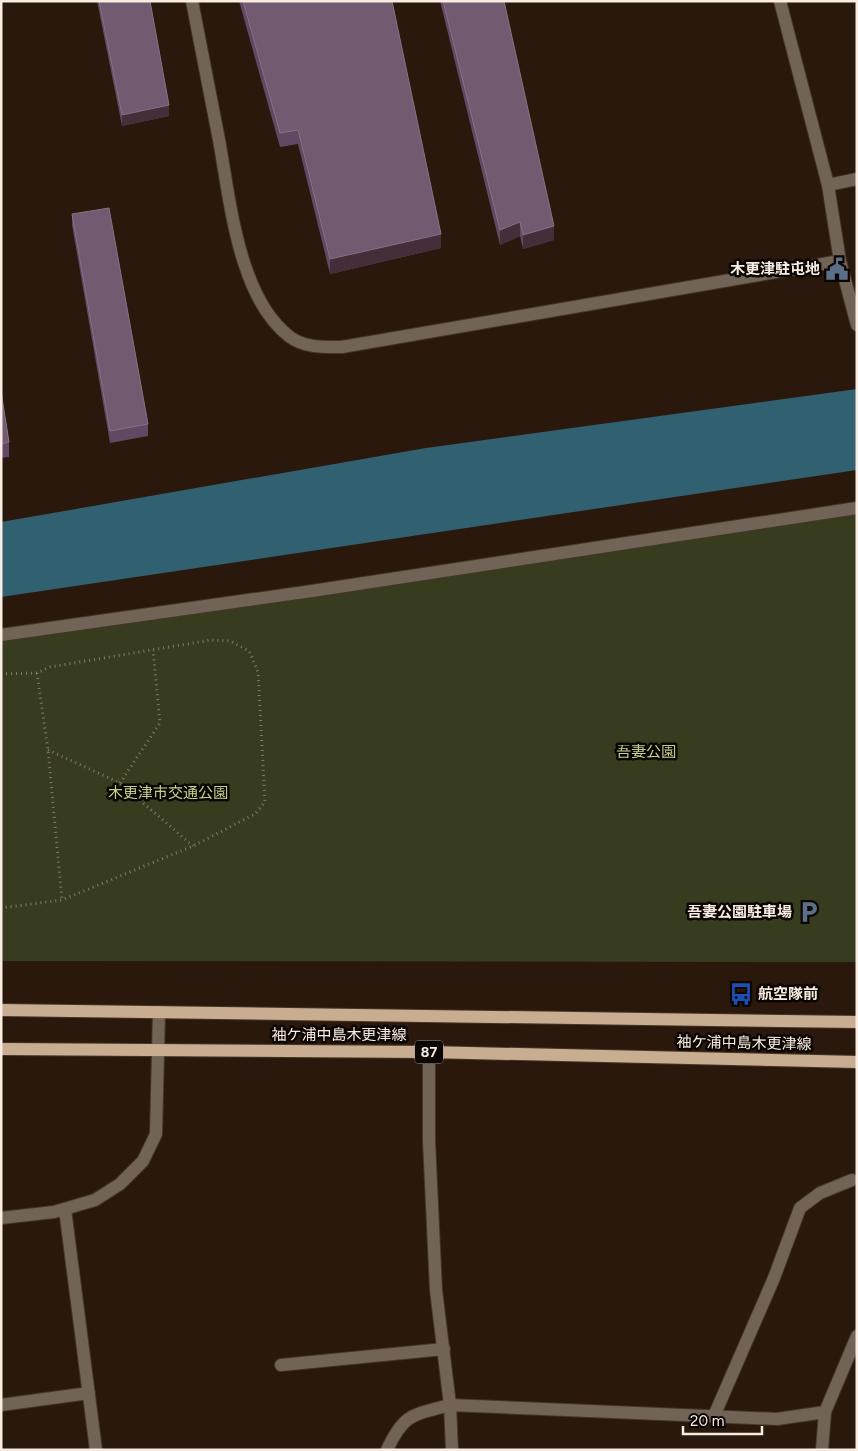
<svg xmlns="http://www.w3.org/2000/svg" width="858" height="1451" viewBox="0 0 858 1451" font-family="Figtree,'Noto Sans JP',sans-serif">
<rect width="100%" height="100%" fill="#29180b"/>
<path fill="#373c1f" d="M857,508v454l-856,-1v-323z"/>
<path fill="#316071" d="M857,389v81l-856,127v-75l425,-74z"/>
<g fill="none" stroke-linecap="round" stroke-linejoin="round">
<defs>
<path id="minor" d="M192,1c9,46 18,93 27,139 11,59 19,158 71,197 15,11 34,10 52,10l498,-86
M780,1l48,184 12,76 17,64
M828,185l29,-6
M1,635l311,-44 545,-83
M429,1052v89l7,149 14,115 2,45
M65,1209l31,241
M1,1218l53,-6 41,-12 25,-16 23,-23 13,-27 3,-122
M281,1365l163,-16
M1,1405l88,-12
M714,1416l60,-138 26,-70 20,-15 32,-13
M387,1450c17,-37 26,-35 63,-45l327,14 48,-7 32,-76
M822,1450l3,-38"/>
<path id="major" d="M1,1010l856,12
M1,1049l428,3 428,10"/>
</defs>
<use href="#minor" stroke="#463629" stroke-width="14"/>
<use href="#major" stroke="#463629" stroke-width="14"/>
<path stroke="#87786d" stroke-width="3" stroke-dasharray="1 4" stroke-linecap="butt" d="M37,673l11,77 14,150
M1,674l36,-1 13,-6 161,-27 19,1 19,10 9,21 7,130 -10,12 -62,32 -131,54 -61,8
M48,750l72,33 73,63
M120,783l40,-60 -7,-73"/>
<use href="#minor" stroke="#716457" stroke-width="12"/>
<use href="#major" stroke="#c8ad91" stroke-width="12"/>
</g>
<path fill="#624863" d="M97,1h53l19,115 -47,10z
M239,1h153l49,247 -111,26 -32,-130 -18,3z
M440,1h64l50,239 -31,9 -3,-13 -20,9z
M72,214l76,210v12l-38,7 -38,-218z
M1,391l8,51v15l-8,1z"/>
<path fill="#452e3a" d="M169,105v11l-47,10v-11z
M520,222v14l-20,9v-15z
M554,226v14l-31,9v-14z
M441,234v14l-111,26v-15z"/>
<path fill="#725a70" stroke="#877182" d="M99,1h51l19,104 -47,10z
M243,1h149l49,233 -111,25 -32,-129 -18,3z
M443,1h61l50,225 -31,9 -3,-13 -20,8z
M109,208l39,216 -38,7 -38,-217z
M1,391l8,51 -8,2z"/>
<defs>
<symbol id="civic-bare" viewBox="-9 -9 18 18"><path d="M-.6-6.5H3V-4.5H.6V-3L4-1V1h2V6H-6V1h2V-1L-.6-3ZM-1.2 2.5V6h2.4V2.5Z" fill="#5c6f8a" stroke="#0c0602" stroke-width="2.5" paint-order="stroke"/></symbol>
<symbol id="parking-bare" viewBox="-9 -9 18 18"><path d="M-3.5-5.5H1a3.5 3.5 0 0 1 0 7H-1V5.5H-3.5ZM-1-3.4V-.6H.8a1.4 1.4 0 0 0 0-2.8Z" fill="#5c6f8a" stroke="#0c0602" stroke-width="2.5" paint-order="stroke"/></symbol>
<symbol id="bus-bare" viewBox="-9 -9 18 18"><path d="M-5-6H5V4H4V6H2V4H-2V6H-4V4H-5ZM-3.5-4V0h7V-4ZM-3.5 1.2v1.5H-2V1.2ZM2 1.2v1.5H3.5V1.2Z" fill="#1a4fb4" stroke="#0c0602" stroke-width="2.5" paint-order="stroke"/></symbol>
</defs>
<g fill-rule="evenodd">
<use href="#civic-bare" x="821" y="253" width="32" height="32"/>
<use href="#parking-bare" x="793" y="896" width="32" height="32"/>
<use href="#bus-bare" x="725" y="978" width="32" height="32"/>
</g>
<g text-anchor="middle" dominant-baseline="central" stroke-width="5" stroke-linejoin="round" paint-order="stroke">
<rect fill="#0c0602" stroke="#b1a7a0" stroke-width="1" x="415" y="1040.5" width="28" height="23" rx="4"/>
<g font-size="14" font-weight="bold" fill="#f8ece3">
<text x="429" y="1052">87</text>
</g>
<g font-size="15" font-weight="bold" fill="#f8ece3" stroke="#0c0602" text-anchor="end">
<text x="820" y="269">木更津駐屯地</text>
<text x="792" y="912">吾妻公園駐車場</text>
<text x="758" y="994" text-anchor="start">航空隊前</text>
</g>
<g font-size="15" fill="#c5d18f" stroke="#0c0602">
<text x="646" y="752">吾妻公園</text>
<text x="168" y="793">木更津市交通公園</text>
</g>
<g font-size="15" fill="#f8ece3" stroke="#0c0602">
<text x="339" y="1035">袖ケ浦中島木更津線</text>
<text transform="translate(744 1043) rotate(1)">袖ケ浦中島木更津線</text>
</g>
</g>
<rect width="858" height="1451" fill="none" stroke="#f8ece3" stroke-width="5"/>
<path d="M683 1426v8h79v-8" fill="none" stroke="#f8ece3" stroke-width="2.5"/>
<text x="690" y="1426" font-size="15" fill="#f8ece3" stroke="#0c0602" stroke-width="4" paint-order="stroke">20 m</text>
</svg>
